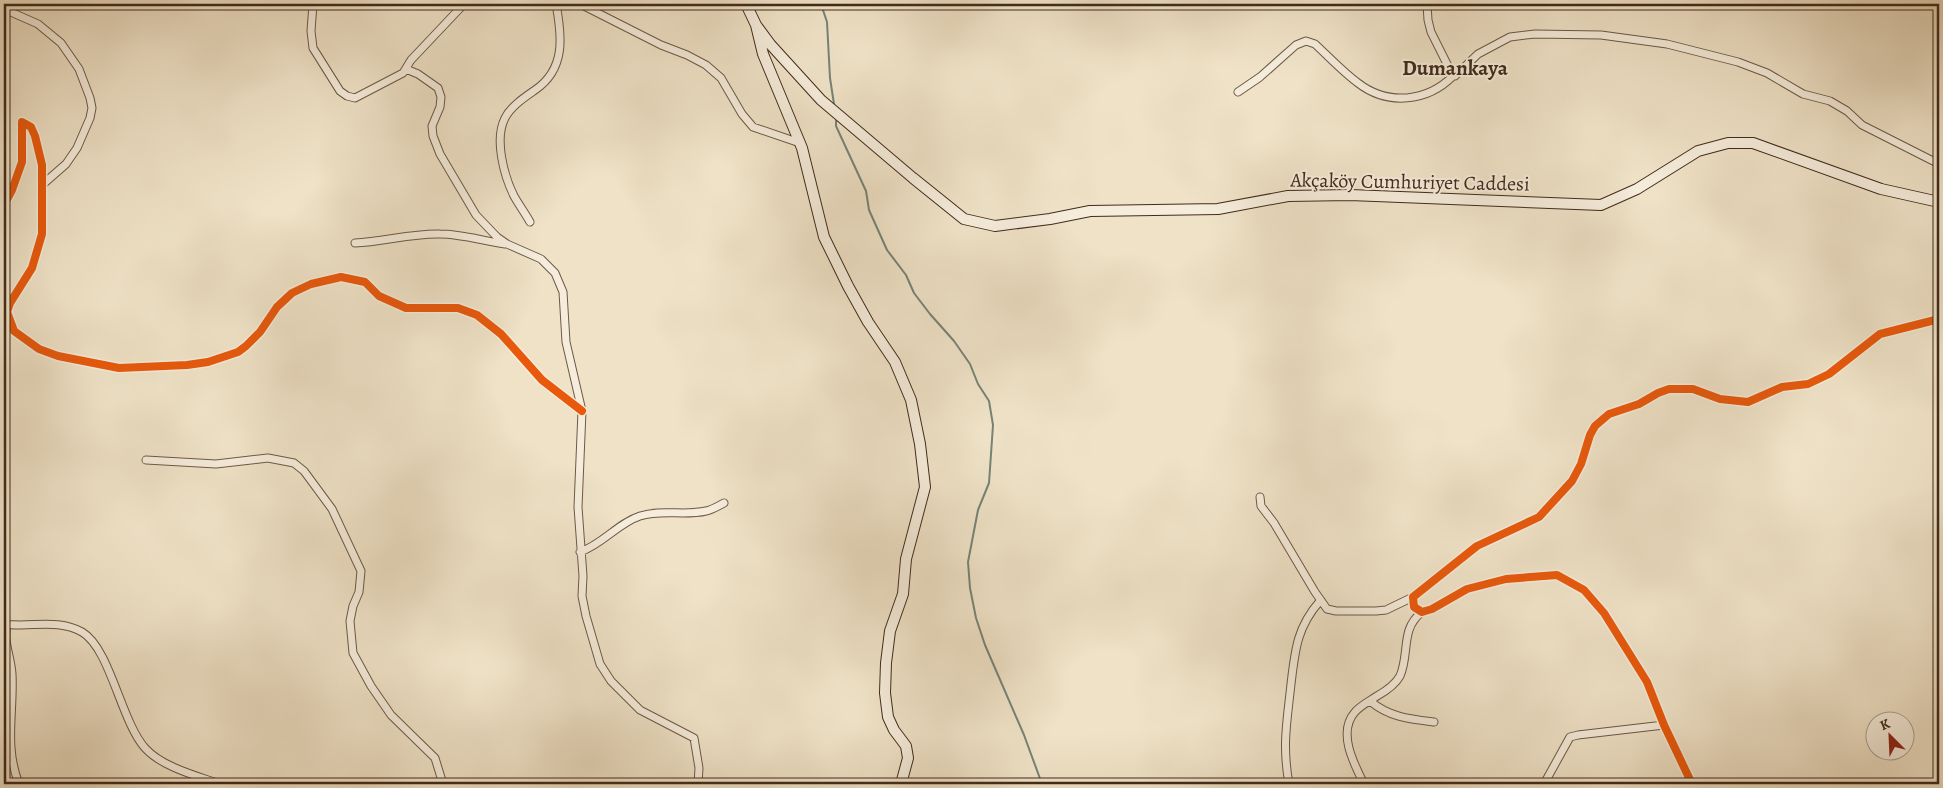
<svg xmlns="http://www.w3.org/2000/svg" width="1943" height="788" viewBox="0 0 1943 788" font-family="Alegreya,serif">
<rect width="100%" height="100%" fill="#efe2c7"/>
<filter id="stains"><feTurbulence type="fractalNoise" baseFrequency=".004" numOctaves="4"/><feColorMatrix values="0 0 0 0 .2 0 0 0 0 .09 0 0 0 0 .02 0 0 0 .5 -.17"/></filter>
<radialGradient id="worn" r=".72"><stop offset=".6" stop-color="#630" stop-opacity="0"/><stop offset="1" stop-color="#630" stop-opacity=".3"/></radialGradient>
<g fill="none" stroke-linecap="round" stroke-linejoin="round">
<path stroke="#768377" stroke-width="2" d="M821,4l6,18 3,56 4,26
M836,121v5l30,65 3,19 18,40 19,25 8,18 16,21 24,27 16,23 8,20 11,17 4,24 -4,58 -11,27 -10,52 2,26 6,30 9,27 39,90 18,49"/>
<defs>
<path id="street" d="M313,4l-2,27 2,17 27,43 7,5 8,2 48,-25 8,-13 53,-56
M580,4l81,41 26,10 19,10 15,13 21,36 11,13 47,16
M1427,4l1,16 3,12 22,44h2l23,-22 32,-17 25,-3 66,1 66,9 71,18 29,11 36,21 27,7 17,10 15,14 77,39
M4,9l34,15 23,19 18,26 11,29 2,10 -2,10 -13,30 -11,16 -24,21
M406,69l12,5 20,14 3,9 -1,10 -8,19 1,10 7,18 36,61 21,22 10,7 34,15 14,14 8,19 3,50 16,69 -4,96 5,69 -1,20 4,20 14,48 11,17 29,29 54,28 5,30 -1,16
M1238,92l22,-15 36,-32 10,-4 9,3c14,13 28,28 43,39 30,23 69,19 95,-7
M4,205l8,-15 10,-28v-40l9,5 4,9 7,29v69l-10,34 -22,35 -3,9 7,19 25,18 19,7 61,12 68,-3 21,-3 30,-10 8,-6 14,-14 17,-25 15,-14 19,-9 30,-7 24,5 14,14 27,12h52l19,7 24,19 41,46 40,31
M530,222c-5,-9 -11,-17 -16,-26 -10,-20 -20,-57 -9,-78 6,-12 20,-21 30,-28 31,-21 27,-54 21,-86
M355,243c28,-1 57,-10 85,-9 22,0 43,7 65,10
M146,460l70,4 52,-6 26,5 10,8 28,38 29,62 -2,21 -6,14 -3,15 3,32 18,33 20,29 44,43 8,26
M1260,497l1,9 13,17 41,69 12,17 9,2h40l10,-1 27,-13
M580,552c23,-8 38,-29 60,-36 21,-7 45,0 66,-5 6,-1 12,-5 18,-8
M4,624c27,4 53,-6 78,8 28,16 39,89 63,116 17,19 52,28 75,36
M7,625c-4,17 4,32 5,49 2,39 -8,72 7,110
M1370,701c19,16 39,18 64,21
M1289,784c-7,-39 -2,-62 2,-100 4,-34 6,-57 29,-83
M1364,784c-10,-20 -27,-52 -9,-72 6,-7 15,-11 22,-16 9,-5 18,-11 23,-20 10,-23 0,-47 22,-64
M1544,784l26,-47 8,-2 86,-10
M1692,784l-28,-59 -17,-43 -43,-69 -20,-23 -27,-15 -51,4 -39,10 -35,20 -10,3 -8,-5 -1,-10 64,-51 62,-29 33,-36 9,-17 9,-29 5,-9 14,-12 30,-10 19,-11 11,-4h24l27,10 28,3 34,-15 26,-3 21,-10 51,-40 59,-15"/>
<path id="secondary" d="M746,4l10,21 7,29 39,94 22,89 24,49 20,36 27,40 16,38 9,44 5,43 -19,72 -3,35 -13,37 -4,32 -1,30 3,24 6,13 12,16 2,12 -7,26
M756,25l14,19 51,56 92,78 51,41 31,7 55,-7 40,-8 128,-2 70,-13 62,-1 251,10 36,-16 61,-38 30,-8h25l128,46 58,13"/>
</defs>
<use href="#street" stroke="#6c5946" stroke-width="9"/>
<use href="#secondary" stroke="#412b1b" stroke-width="12"/>
<use href="#street" stroke="#f5ecdb" stroke-width="7"/>
<use href="#secondary" stroke="#f5ecdb" stroke-width="10"/>
<defs>
<path id="cycleway" d="M4,205l8,-15 10,-28v-40l9,5 4,9 7,29v69l-10,34 -22,35 -3,9 7,19 25,18 19,7 61,12 68,-3 21,-3 30,-10 8,-6 14,-14 17,-25 15,-14 19,-9 30,-7 24,5 14,14 27,12h52l19,7 24,19 41,46 40,31
M1692,784l-28,-59 -17,-43 -43,-69 -20,-23 -27,-15 -51,4 -39,10 -35,20 -10,3 -8,-5 -1,-10 64,-51 62,-29 33,-36 9,-17 9,-29 5,-9 14,-12 30,-10 19,-11 11,-4h24l27,10 28,3 34,-15 26,-3 21,-10 51,-40 59,-15"/>
</defs>
<use href="#cycleway" stroke="#f5ecdb" stroke-width="11"/>
<use href="#cycleway" stroke="#e8590c" stroke-width="8"/>
</g>
<g text-anchor="middle" dominant-baseline="central" stroke-width="4" stroke-linejoin="round" paint-order="stroke">
<g font-size="20" fill="#412b1b" stroke="#f5ecdb">
<text transform="translate(1410 182) rotate(1)">Akçaköy Cumhuriyet Caddesi</text>
</g>
<g font-size="21" font-weight="bold" fill="#412b1b" stroke="#f5ecdb">
<text x="1455" y="68">Dumankaya</text>
</g>
</g>
<rect width="1943" height="788" fill="none" stroke="#efe2c7" stroke-width="20"/>
<rect x="5" y="5" width="1933" height="778" fill="none" stroke="#412b1b" stroke-width="2.5"/>
<rect x="10" y="10" width="1923" height="768" fill="none" stroke="#412b1b"/>
<g transform="translate(1890 736) rotate(336)"><circle r="24" fill="#f5ecdb" stroke="#ad9f8e"/>
<path d="M0-4L9 19L0 12L-9 19Z" fill="#8f2418"/>
<text y="-8" font-size="14" font-weight="bold" text-anchor="middle" fill="#412b1b">K</text>
</g>
<rect width="100%" height="100%" filter="url(#stains)"/>
<rect width="100%" height="100%" fill="url(#worn)"/>
</svg>
